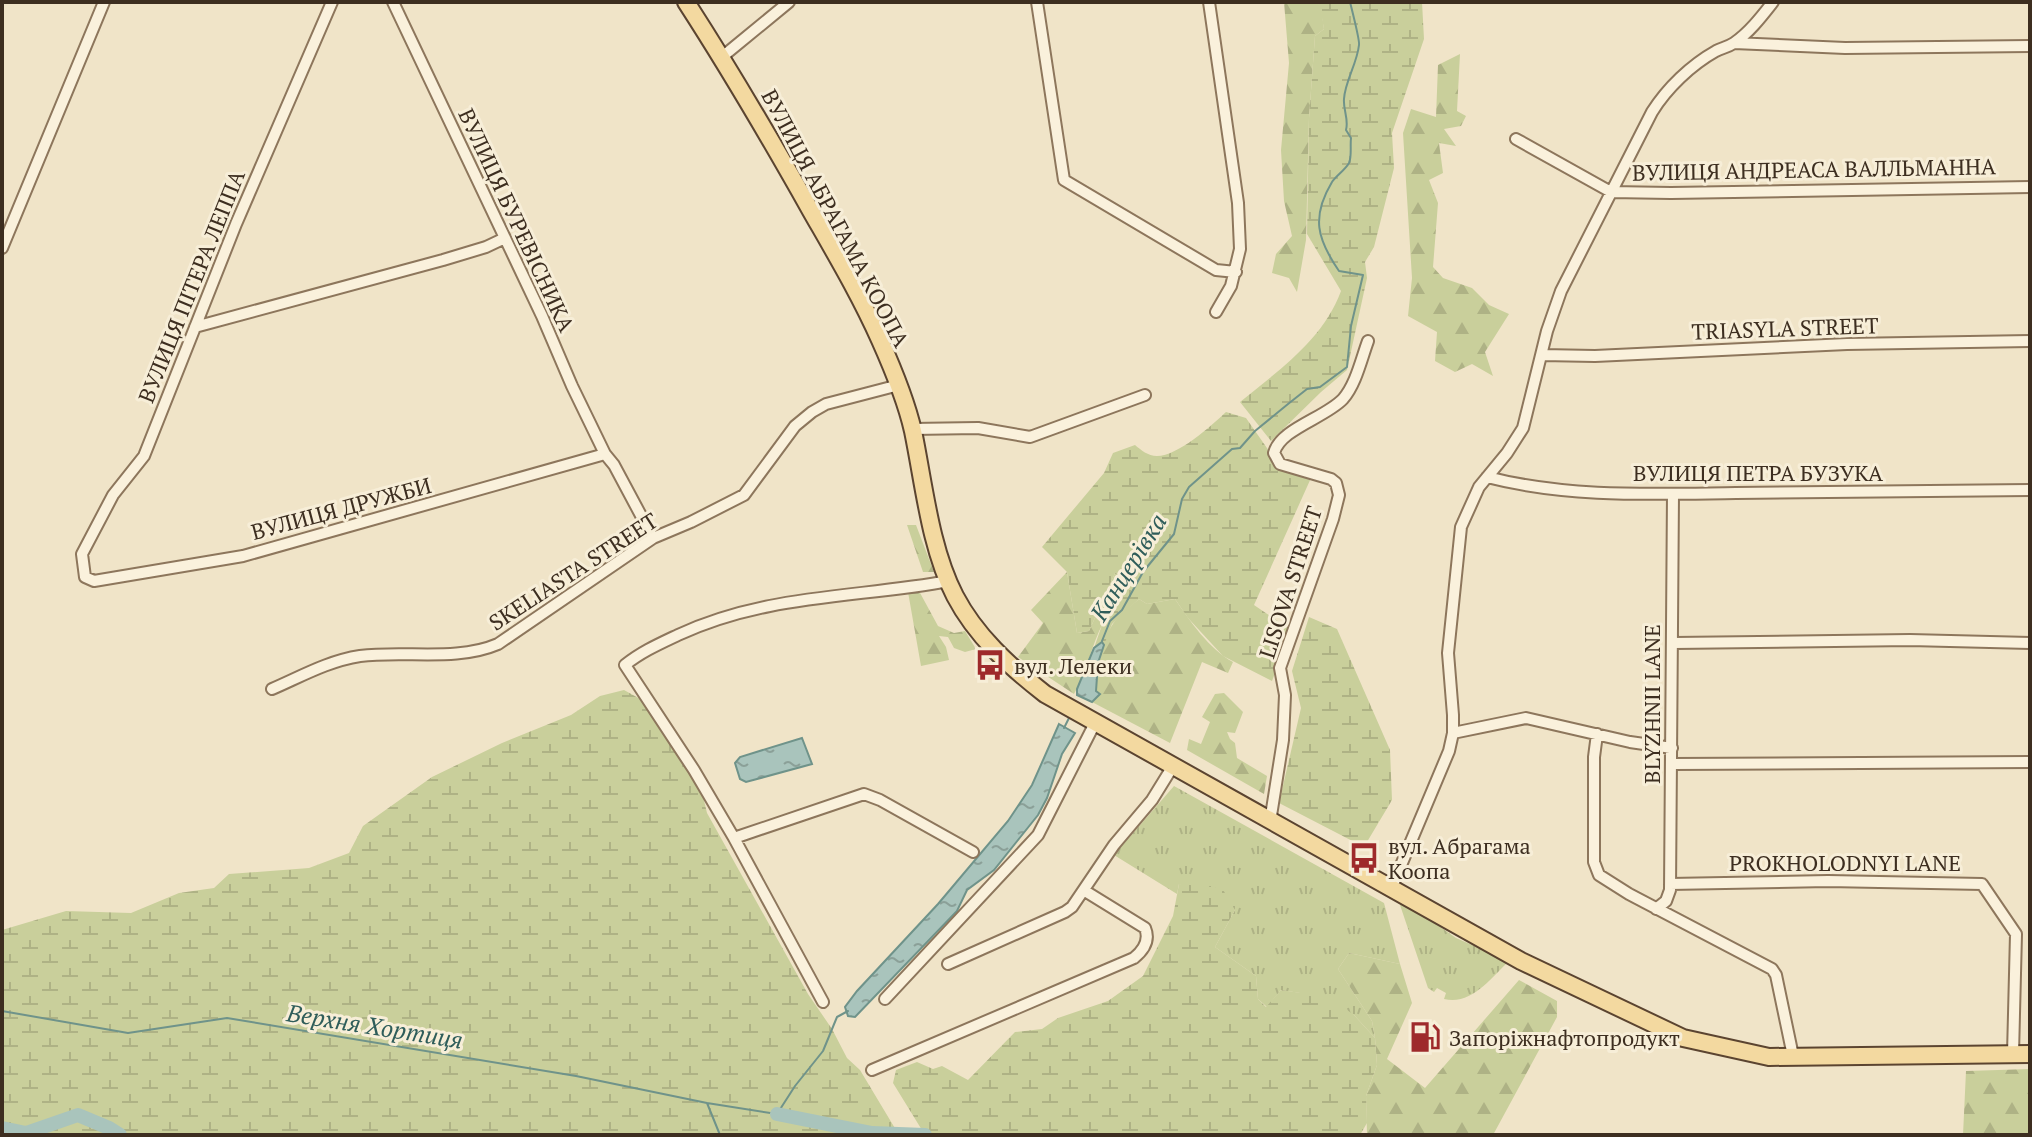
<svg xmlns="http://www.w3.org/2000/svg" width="2032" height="1137" viewBox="0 0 2032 1137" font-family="'PT Serif',serif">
<defs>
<pattern id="grass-tufts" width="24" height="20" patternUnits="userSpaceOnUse" patternTransform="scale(2)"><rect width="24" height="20" fill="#c9cf9b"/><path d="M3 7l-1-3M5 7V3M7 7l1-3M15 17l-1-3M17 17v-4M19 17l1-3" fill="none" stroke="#aeb285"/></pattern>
<pattern id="forest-firs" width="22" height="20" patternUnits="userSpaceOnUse" patternTransform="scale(2)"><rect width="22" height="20" fill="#c9cf9b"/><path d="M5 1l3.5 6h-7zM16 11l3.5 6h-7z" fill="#aeb285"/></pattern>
<pattern id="wetland-marsh" width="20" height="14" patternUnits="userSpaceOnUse" patternTransform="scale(2)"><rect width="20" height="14" fill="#c9cf9b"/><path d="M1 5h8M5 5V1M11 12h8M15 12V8" fill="none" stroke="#aeb285"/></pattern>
<pattern id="water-ripples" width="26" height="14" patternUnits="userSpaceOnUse" patternTransform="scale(2)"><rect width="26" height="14" fill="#a9c4bc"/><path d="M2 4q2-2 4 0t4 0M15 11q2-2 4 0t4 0" fill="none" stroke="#8ba098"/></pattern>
</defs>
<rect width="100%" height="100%" fill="#f0e4c8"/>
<path fill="url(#grass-tufts)" d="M1174,786l210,117 16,61 -51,-11 -11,16 34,52 3,17 -21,-23 -54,-22 -19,-3 -14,17 -9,-8 -2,-23 -41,-29 20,-37 -56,-26 -2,10 -63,-39z
M1399,902l17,8 40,28 53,23c-18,17 -38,45 -65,38l2,-6 -9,-5 -3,4 -6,-4z"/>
<path fill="url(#forest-firs)" d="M1284,2h33l4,5 3,22 -9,7 -6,82 -3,122 -9,52 -8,-14 -17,-5 4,-19 16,-18 -8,-35 -3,-51 8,-87z
M1460,54l-3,57 9,5 -5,10 -17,3 12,17 -17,-3 4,30 -14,7 9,23 -5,64 10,11 29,10 17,17 20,9 -24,38 8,24 -21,-12 -17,8 -20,-11 2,-29 -29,-16 4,-38 -9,-145 8,-24 25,8 2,-52z
M907,525h9l18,47h-11z
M1067,572l10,61 12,-2 26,-58 16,2c-2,22 -19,30 -28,48 -12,23 -16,49 -29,71l-56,-37 25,-34 -12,-13z
M919,591l19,35 16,7 11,-2 11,18 -11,3 -11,-4 -6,-11 -9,-1 7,11 3,13 -28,6 -13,-74z
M1139,599l8,5 28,-5c15,22 34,50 58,63l-5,11 -26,-11 -32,81 -78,-41c7,-25 6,-52 19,-75 6,-11 19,-20 28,-28z
M1224,693l19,19 -8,21 -8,-1 3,7 5,4 2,15 30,18 -3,18 -77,-44 2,-11 12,5 9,-22 -8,-5 13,-23z
M1349,953l51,11 12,39 -25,56 38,29 94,-108 38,21v16l-64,118h-126l-1,-39 11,-31 -2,-27 -3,-17 -34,-52z
M2030,1069v66h-67l3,-64z"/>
<path fill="url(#wetland-marsh)" d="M1317,2h105l2,37 -32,94 2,35 -20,79 -9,15 2,16 -20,92 -26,22 -50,49 -31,-39c39,-32 83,-62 101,-111l-34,-57 2,-116 6,-82 9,-7 -4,-22z
M1226,412l20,6 35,50 30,10 -57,127 37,25 -19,51 -49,-25 -35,-38 -13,-19 -28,5 -8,-5 -27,25 -8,21 -2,-3 -8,6 9,-26 27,-36 1,-11 -16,-2 -26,58 -12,2 -10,-61 -25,-25 62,-74 9,-20 22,-8c6,5 13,11 22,11 21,0 54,-30 69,-44z
M1309,617l28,12 53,121 2,50 -28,47 -85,-44 22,-95 -9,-37z
M624,690l27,15 50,83 6,25 101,181 24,35 15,29 13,12 39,65h-897v-205l64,-19 65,2 48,-20 35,-5 15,-14 80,-6 40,-15 14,-27 69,-49 70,-34 69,-28 29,-19z
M1179,884l43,4 13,22 -20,37 41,29 2,23 8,8 15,-17 48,7 25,18 21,23 2,27 -11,31 1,27 -7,12h-435l-32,-52 3,-13 21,-8 16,7 9,-3 26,14 47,-48 27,-3 16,-11 50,-17 35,-25 30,-60z"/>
<path fill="url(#water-ripples)" stroke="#6f938a" stroke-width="2" d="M1102,642l2,3 -6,18 -2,28 4,3 -8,8 -15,-7v-6l17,-41z
M1059,724l16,9 -13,21 -15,44 -9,17 -44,55 -27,20 -10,21 -102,106 -7,-1 -3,-9 12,-16 81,-87 70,-83 24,-36z
M802,738l10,26 -66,18 -6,-3 -5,-16 5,-6z"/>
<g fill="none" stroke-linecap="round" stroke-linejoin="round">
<path stroke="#6f938a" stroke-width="2" d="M1102,641l8,-20 12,-11 21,-38 31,-38 8,-35 7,-12 43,-38 8,-1 15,-17 33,-27 19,-15 13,-2 27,-20 4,-41 12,-51 -24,-4c-22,-32 -28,-54 -7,-89 5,-7 13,-12 17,-19 3,-7 1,-17 2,-25l-5,-8c3,-11 -3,-20 -2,-31 1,-18 13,-35 15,-54 1,-4 -7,-35 -9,-43
M1064,728l6,-12
M2,1011l126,22 99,-15 349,58 131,27 13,32
M707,1103l70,11 18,-28 28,-35 14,-34 11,-6"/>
<path stroke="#a9c4bc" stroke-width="14" d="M777,1114l95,19 53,2
M2,1128l24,5 52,-18 31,13 11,7"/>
<defs>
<path id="minor" d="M332,2l-96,222 -92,232 -31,39 -31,59 3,23 9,4 149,-25 362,-102
M393,2l149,314 30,70 33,68 9,11 39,73
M1037,2l27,178 152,90 20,2
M1209,2l29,201 2,46 -9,37 -15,26
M1734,43l111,5 185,-2
M722,57l67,-55
M1516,139l95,53 60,1 359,-6
M2,248l102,-246
M195,327l248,-67 43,-13 19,-9
M1542,355l53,1 252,-12 183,-3
M912,429l66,-1 52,9 115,-42
M1487,477c81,21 166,17 249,16 98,-1 196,-2 294,-3
M1674,643l236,-3 120,3
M272,689c30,-13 56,-28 88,-33 45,-6 96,6 138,-12l155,-106 38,-16 53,-27 51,-69 17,-14 14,-8 73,-19
M1453,733l73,-15 104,24 42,6
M1597,734l-3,23v105l5,13 30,19 143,75 4,6 17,81
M1672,764l358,-2
M1270,822l13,-82 2,-45 -5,-27 53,-149 6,-24 -3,-12 -5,-4 -51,-15 -6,-11c6,-24 51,-35 69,-54 13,-15 18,-39 25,-58
M734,838l130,-44 16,6 93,52
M1670,884l158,-3 154,3 34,50 -3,120
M1391,889l58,-138 4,-18v-18l-5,-62 13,-126 18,-40 28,-34 16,-25 24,-97 14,-40 91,-179c15,-24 39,-47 64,-61 6,-3 12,-4 18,-8 15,-10 28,-27 39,-41
M1656,909l10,-8 4,-11 3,-396
M948,964l117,-52 7,-5 42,-62 38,-45 21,-34
M885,999l153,-164 57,-112
M823,1002l-89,-164 -40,-68 -69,-105c16,-13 34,-21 53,-30 88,-41 178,-37 271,-54
M872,1070l262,-112c10,-8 16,-18 11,-30l-60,-37"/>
<path id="primary" d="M686,2c44,68 85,138 125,209 24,42 49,84 69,129 13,29 26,60 33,91 11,53 17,117 42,165 21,40 54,70 90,98l476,267 162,77 86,19 261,-3"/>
</defs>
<use href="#minor" stroke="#8d765c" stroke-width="14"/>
<use href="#primary" stroke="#5b4430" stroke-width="20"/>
<use href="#minor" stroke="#faf1dc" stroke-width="10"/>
<use href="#primary" stroke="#f3d9a0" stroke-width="16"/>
</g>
<defs>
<symbol id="bus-bare" viewBox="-9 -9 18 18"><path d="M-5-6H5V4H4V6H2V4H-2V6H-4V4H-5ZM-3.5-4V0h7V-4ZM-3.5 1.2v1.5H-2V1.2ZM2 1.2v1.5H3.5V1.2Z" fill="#9e2a2b" stroke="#f7eed8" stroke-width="2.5" paint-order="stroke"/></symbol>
<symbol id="fuel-bare" viewBox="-9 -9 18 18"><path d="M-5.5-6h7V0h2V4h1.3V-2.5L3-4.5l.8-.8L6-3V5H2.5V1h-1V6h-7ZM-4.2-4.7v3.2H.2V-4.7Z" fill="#9e2a2b" stroke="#f7eed8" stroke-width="2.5" paint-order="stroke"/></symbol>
</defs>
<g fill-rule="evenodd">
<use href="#bus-bare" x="968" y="643" width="44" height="44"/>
<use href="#bus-bare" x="1342" y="836" width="44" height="44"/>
<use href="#fuel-bare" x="1403" y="1015" width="44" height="44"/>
</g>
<g text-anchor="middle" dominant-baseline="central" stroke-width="6" stroke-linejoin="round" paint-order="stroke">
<g font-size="22" fill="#3d2e20" stroke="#f7eed8">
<text transform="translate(1814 169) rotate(-1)">ВУЛИЦЯ АНДРЕАСА ВАЛЛЬМАННА</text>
<text transform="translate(836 218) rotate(62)">ВУЛИЦЯ АБРАГАМА КООПА</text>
<text transform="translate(517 220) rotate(65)">ВУЛИЦЯ БУРЕВІСНИКА</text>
<text transform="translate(191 286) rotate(-68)">ВУЛИЦЯ ПІТЕРА ЛЕППА</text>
<text transform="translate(1785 328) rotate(-2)">TRIASYLA STREET</text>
<text x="1758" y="472">ВУЛИЦЯ ПЕТРА БУЗУКА</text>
<text transform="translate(341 508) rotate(-15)">ВУЛИЦЯ ДРУЖБИ</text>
<text transform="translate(573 571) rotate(-33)">SKELIASTA STREET</text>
<text transform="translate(1290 582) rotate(-72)">LISOVA STREET</text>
<text transform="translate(1651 704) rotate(-90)">BLYZHNII LANE</text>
<text x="1845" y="862">PROKHOLODNYI LANE</text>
</g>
<g font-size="22" fill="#3d2e20" stroke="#f7eed8" text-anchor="start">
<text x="1014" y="665">вул. Лелеки</text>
<text x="1388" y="845">вул. Абрагама<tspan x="1388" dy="25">Коопа</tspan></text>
<text x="1449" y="1037">Запоріжнафтопродукт</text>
</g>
<g font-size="24" font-style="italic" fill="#2f5d5a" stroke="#f7eed8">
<text transform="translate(1128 567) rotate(-58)">Канцерівка</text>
<text transform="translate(375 1026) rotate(9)">Верхня Хортиця</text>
</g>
</g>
<rect width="2032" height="1137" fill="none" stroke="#3d2e20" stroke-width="8"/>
</svg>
